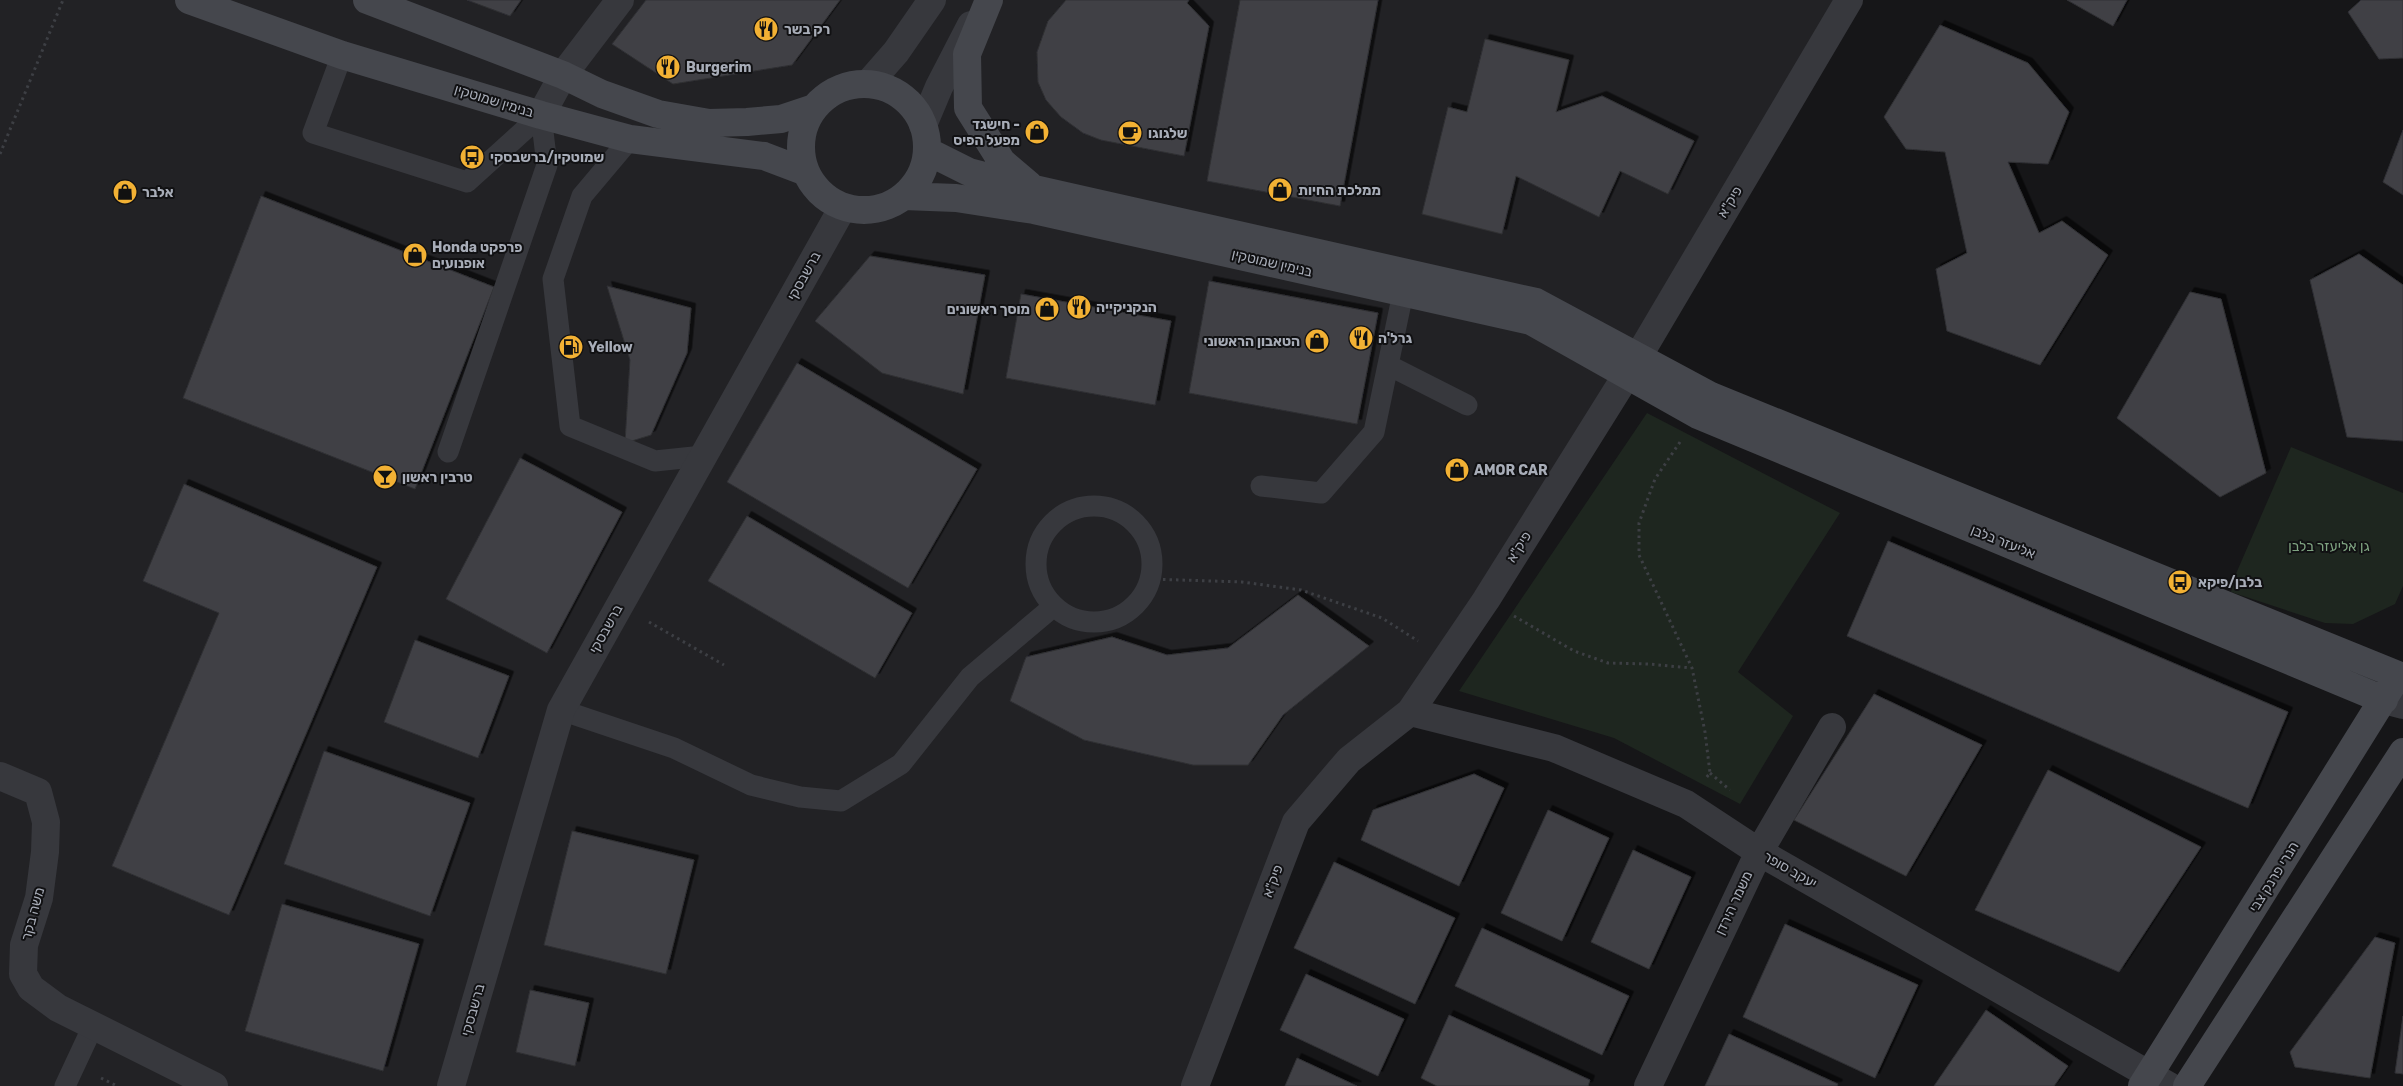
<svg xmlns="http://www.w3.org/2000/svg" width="2403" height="1086" viewBox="0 0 2403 1086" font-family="Rubik,'Noto Sans Hebrew',sans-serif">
<defs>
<filter id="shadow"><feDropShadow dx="4.5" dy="-4.5" stdDeviation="0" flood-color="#0009"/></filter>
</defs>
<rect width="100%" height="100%" fill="#161618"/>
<path fill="#222225" d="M0,0h1841l-431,712 -114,110 -101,264h-1195z"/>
<path fill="#1e261f" d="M1647,413l193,100 -102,159 55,44 -53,88 -126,-66 -155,-47z
M2291,447l112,46v93l-8,18 -42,20 -28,-1 -94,-31 4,-16z"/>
<path fill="#404145" stroke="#303034" filter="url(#shadow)" d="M467,0h54l-11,16z
M646,0h194l-48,65 -119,19 -61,-40z
M1066,0h123l-2,3 22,23 -25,130 -83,-16 -18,-7 -22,-16 -15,-17 -8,-18 -1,-30 11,-31z
M1240,0h138l-38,206 -133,-25z
M2067,0h60l-14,26z
M2361,0h42v58l-24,1 -31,-47z
M1940,25l88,38 41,49 -21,52 -40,-2 31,71 23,-12 46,34 -68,110 -93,-34 -11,-62 31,-16 -22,-101 -39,-3 -22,-32z
M1485,39l84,21 -13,52 46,-16 92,45 -26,53 -48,-23 -21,46 -83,-41 -14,58 -80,-20 26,-107 19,5z
M2403,130v65l-20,-13z
M261,196l233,91 -79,202 -232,-91z
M2359,254l44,31v156l-56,-4 -37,-157z
M870,256l115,19 -22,119 -81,-21 -67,-52z
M1209,281l169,32 -21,111 -168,-31z
M607,286l84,22 -4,45 -36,82 -26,8 5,-83z
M2190,292l31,7 45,174 -46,24 -103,-79z
M1021,294l150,27 -16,84 -149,-27z
M797,363l180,106 -69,119 -181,-106z
M520,458l102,54 -75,141 -101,-54z
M184,484l193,83 -148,348 -117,-49 107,-253 -76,-32z
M747,516l165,97 -37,65 -167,-97z
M1888,541l400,171 -40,96 -401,-172z
M1298,595l71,51 -86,69 -35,50h-55l-109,-25 -74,-39 16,-44 86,-20 55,18 61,-7z
M415,640l94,36 -31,82 -94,-36z
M1874,694l108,51 -76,131 -112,-56z
M324,751l146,52 -40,113 -146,-52z
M2048,770l153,77 -82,125 -144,-62z
M1474,774l30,14 -45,98 -98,-46 12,-30z
M1548,810l61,28 -47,103 -61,-28z
M572,831l122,29 -28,114 -122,-29z
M1633,850l58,27 -42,92 -58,-27z
M1334,862l121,56 -40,86 -121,-56z
M282,904l137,40 -36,127 -138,-40z
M1785,924l133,61 -43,93 -132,-61z
M1482,928l147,68 -27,59 -147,-69z
M2375,937l20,6 -25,135 -75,-11 -5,-15z
M1306,974l98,45 -26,57 -98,-46z
M530,990l59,13 -14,63 -59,-14z
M1986,1010l82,56 -14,20h-120z
M1449,1015l141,65 -2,6h-151l-16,-8z
M2403,1016v58l-8,-1z
M1729,1034l109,50 -1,2h-132z
M1297,1058l60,28h-72z"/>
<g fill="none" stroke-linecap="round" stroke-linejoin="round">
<path stroke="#3d3f44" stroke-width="3" stroke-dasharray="2.5 4" stroke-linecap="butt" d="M0,154l63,-154
M1680,442l-25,37 -16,44v32l53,113 13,64 5,41 -4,5
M1150,579l92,3 59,8 81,28 36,23
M1514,616l60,35 34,12 40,1 43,4
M649,622l75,43
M1710,773l20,17
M101,1078l16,8"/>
<path stroke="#37383d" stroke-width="21" d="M342,55l-29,78 154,49 74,-67
M630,139l-48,57 -29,83 17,147 85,35 48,-5
M1388,365l79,40
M448,452l99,-287 -6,-50
M1261,486l60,7 53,-61 29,-139
M1036 564a58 58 0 1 1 116 0a58 58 0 1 1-116 0Z
M561,710l113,38 77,37 49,12 41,4 60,-37 69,-87 84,-71
M65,1086l28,-60"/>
<path stroke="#37383d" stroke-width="28" d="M868,84l28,-32 36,-52
M541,115l22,-40 57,-75
M923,125l16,-38 32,-62
M2384,700l19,5
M1410,712l144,36 132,56 73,48 410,234
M0,776l38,16 8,30 -1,30 -6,46 -15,47 -1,29 8,14 27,20 156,78
M451,1086l110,-376 282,-503
M1195,1086l101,-264 53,-62 61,-48 76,-112 152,-243 211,-357
M1648,1086l111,-234 73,-125"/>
<path stroke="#45474d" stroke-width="28" d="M189,0l153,55 199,60 89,24 134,17 42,16
M367,0l196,75 39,19 56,20 51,9 38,-1 34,-3 33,-11
M989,0l-22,54 1,54 34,54 27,23
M801 147a63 63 0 1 1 126 0a63 63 0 1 1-126 0Z
M927,151l42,21 65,17 502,113 175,94 687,279
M904,196l52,2 78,12 497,111 167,94 686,285
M2142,1086l250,-401
M2187,1086l216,-334"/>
</g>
<defs>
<symbol id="restaurant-disc" viewBox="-11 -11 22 22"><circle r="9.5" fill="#f2b134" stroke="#111113"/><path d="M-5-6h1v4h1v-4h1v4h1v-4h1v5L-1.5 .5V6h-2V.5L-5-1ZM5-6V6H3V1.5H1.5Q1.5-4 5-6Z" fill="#111"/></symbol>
<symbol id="shop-disc" viewBox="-11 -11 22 22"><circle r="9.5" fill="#f2b134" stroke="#111113"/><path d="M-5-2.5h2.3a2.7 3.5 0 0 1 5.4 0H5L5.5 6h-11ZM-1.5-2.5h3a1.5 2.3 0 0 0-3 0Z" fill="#111"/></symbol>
<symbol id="cafe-disc" viewBox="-11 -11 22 22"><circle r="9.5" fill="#f2b134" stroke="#111113"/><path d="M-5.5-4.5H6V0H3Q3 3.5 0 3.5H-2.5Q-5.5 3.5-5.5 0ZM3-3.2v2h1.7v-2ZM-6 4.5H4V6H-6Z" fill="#111"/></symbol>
<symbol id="bus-disc" viewBox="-11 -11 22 22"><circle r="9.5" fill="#f2b134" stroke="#111113"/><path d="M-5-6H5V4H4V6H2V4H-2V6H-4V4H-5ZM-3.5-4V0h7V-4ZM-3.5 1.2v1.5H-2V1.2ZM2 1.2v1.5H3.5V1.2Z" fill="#111"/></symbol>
<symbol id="fuel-disc" viewBox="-11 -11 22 22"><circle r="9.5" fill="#f2b134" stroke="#111113"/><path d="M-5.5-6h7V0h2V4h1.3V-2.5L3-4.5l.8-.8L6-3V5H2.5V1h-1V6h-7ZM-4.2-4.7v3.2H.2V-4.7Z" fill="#111"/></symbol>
<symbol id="bar-disc" viewBox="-11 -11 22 22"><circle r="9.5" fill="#f2b134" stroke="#111113"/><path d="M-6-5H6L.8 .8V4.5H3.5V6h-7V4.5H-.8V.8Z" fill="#111"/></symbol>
</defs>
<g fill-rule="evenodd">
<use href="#restaurant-disc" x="752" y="15" width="28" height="28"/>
<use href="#restaurant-disc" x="654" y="53" width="28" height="28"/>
<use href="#shop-disc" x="1023" y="118" width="28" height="28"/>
<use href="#cafe-disc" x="1116" y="119" width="28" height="28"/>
<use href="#bus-disc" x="458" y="143" width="28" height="28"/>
<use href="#shop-disc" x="1266" y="176" width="28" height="28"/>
<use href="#shop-disc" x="111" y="178" width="28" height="28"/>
<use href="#shop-disc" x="401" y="241" width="28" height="28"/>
<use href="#restaurant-disc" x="1065" y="293" width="28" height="28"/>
<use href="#shop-disc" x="1033" y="295" width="28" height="28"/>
<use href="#restaurant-disc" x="1347" y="324" width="28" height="28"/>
<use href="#shop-disc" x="1303" y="327" width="28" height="28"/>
<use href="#fuel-disc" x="557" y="333" width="28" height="28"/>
<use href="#shop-disc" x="1443" y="456" width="28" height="28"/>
<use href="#bar-disc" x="371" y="463" width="28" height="28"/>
<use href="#bus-disc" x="2166" y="568" width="28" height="28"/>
</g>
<g text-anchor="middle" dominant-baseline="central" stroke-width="4" stroke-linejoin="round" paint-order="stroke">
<g font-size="14" font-weight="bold" fill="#a8adb8" stroke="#111113" text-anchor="start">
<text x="784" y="29">רק בשר</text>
<text x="686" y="67">Burgerim</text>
<text x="1020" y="124" text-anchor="end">חישגד -<tspan x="1020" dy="16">מפעל הפיס</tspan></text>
<text x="1148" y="133">שלגוגו</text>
<text x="490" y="157">שמוטקין/ברשבסקי</text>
<text x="1298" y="190">ממלכת החיות</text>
<text x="142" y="192">אלבר</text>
<text x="432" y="247">Honda פרפקט<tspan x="432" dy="16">אופנועים</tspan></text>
<text x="1096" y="307">הנקניקייה</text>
<text x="1030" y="309" text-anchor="end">מוסך ראשונים</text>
<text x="1378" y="338">גרל'ה</text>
<text x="1300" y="341" text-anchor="end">הטאבון הראשוני</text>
<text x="588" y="347">Yellow</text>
<text x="1474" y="470">AMOR CAR</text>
<text x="402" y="477">טרבין ראשון</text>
<text x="2198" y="582">בלבן/פיקא</text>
</g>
<g font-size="14" fill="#a8adb8" stroke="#111113">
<text transform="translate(494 101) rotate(17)">בנימין שמוטקין</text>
<text transform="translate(1730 202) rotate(-59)">פיק"א</text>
<text transform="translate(1272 263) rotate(13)">בנימין שמוטקין</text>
<text transform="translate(804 276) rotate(-61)">ברשבסקי</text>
<text transform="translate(2003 542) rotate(22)">אליעזר בלבן</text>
<text transform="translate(1519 547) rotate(-58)">פיק"א</text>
<text transform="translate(606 629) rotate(-61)">ברשבסקי</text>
<text transform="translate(1790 870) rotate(30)">יעקב סופר</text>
<text transform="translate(2274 877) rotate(-58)">הנרי פרנק צבי</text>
<text transform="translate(1273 881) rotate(-69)">פיק"א</text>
<text transform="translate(1734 903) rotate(-65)">משמר הירדן</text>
<text transform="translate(33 914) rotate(-75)">משה בקר</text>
<text transform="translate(473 1010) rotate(-74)">ברשבסקי</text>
</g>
<g font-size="14" fill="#7fa381" stroke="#111113">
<text x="2329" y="546">גן אליעזר בלבן</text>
</g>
</g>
</svg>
